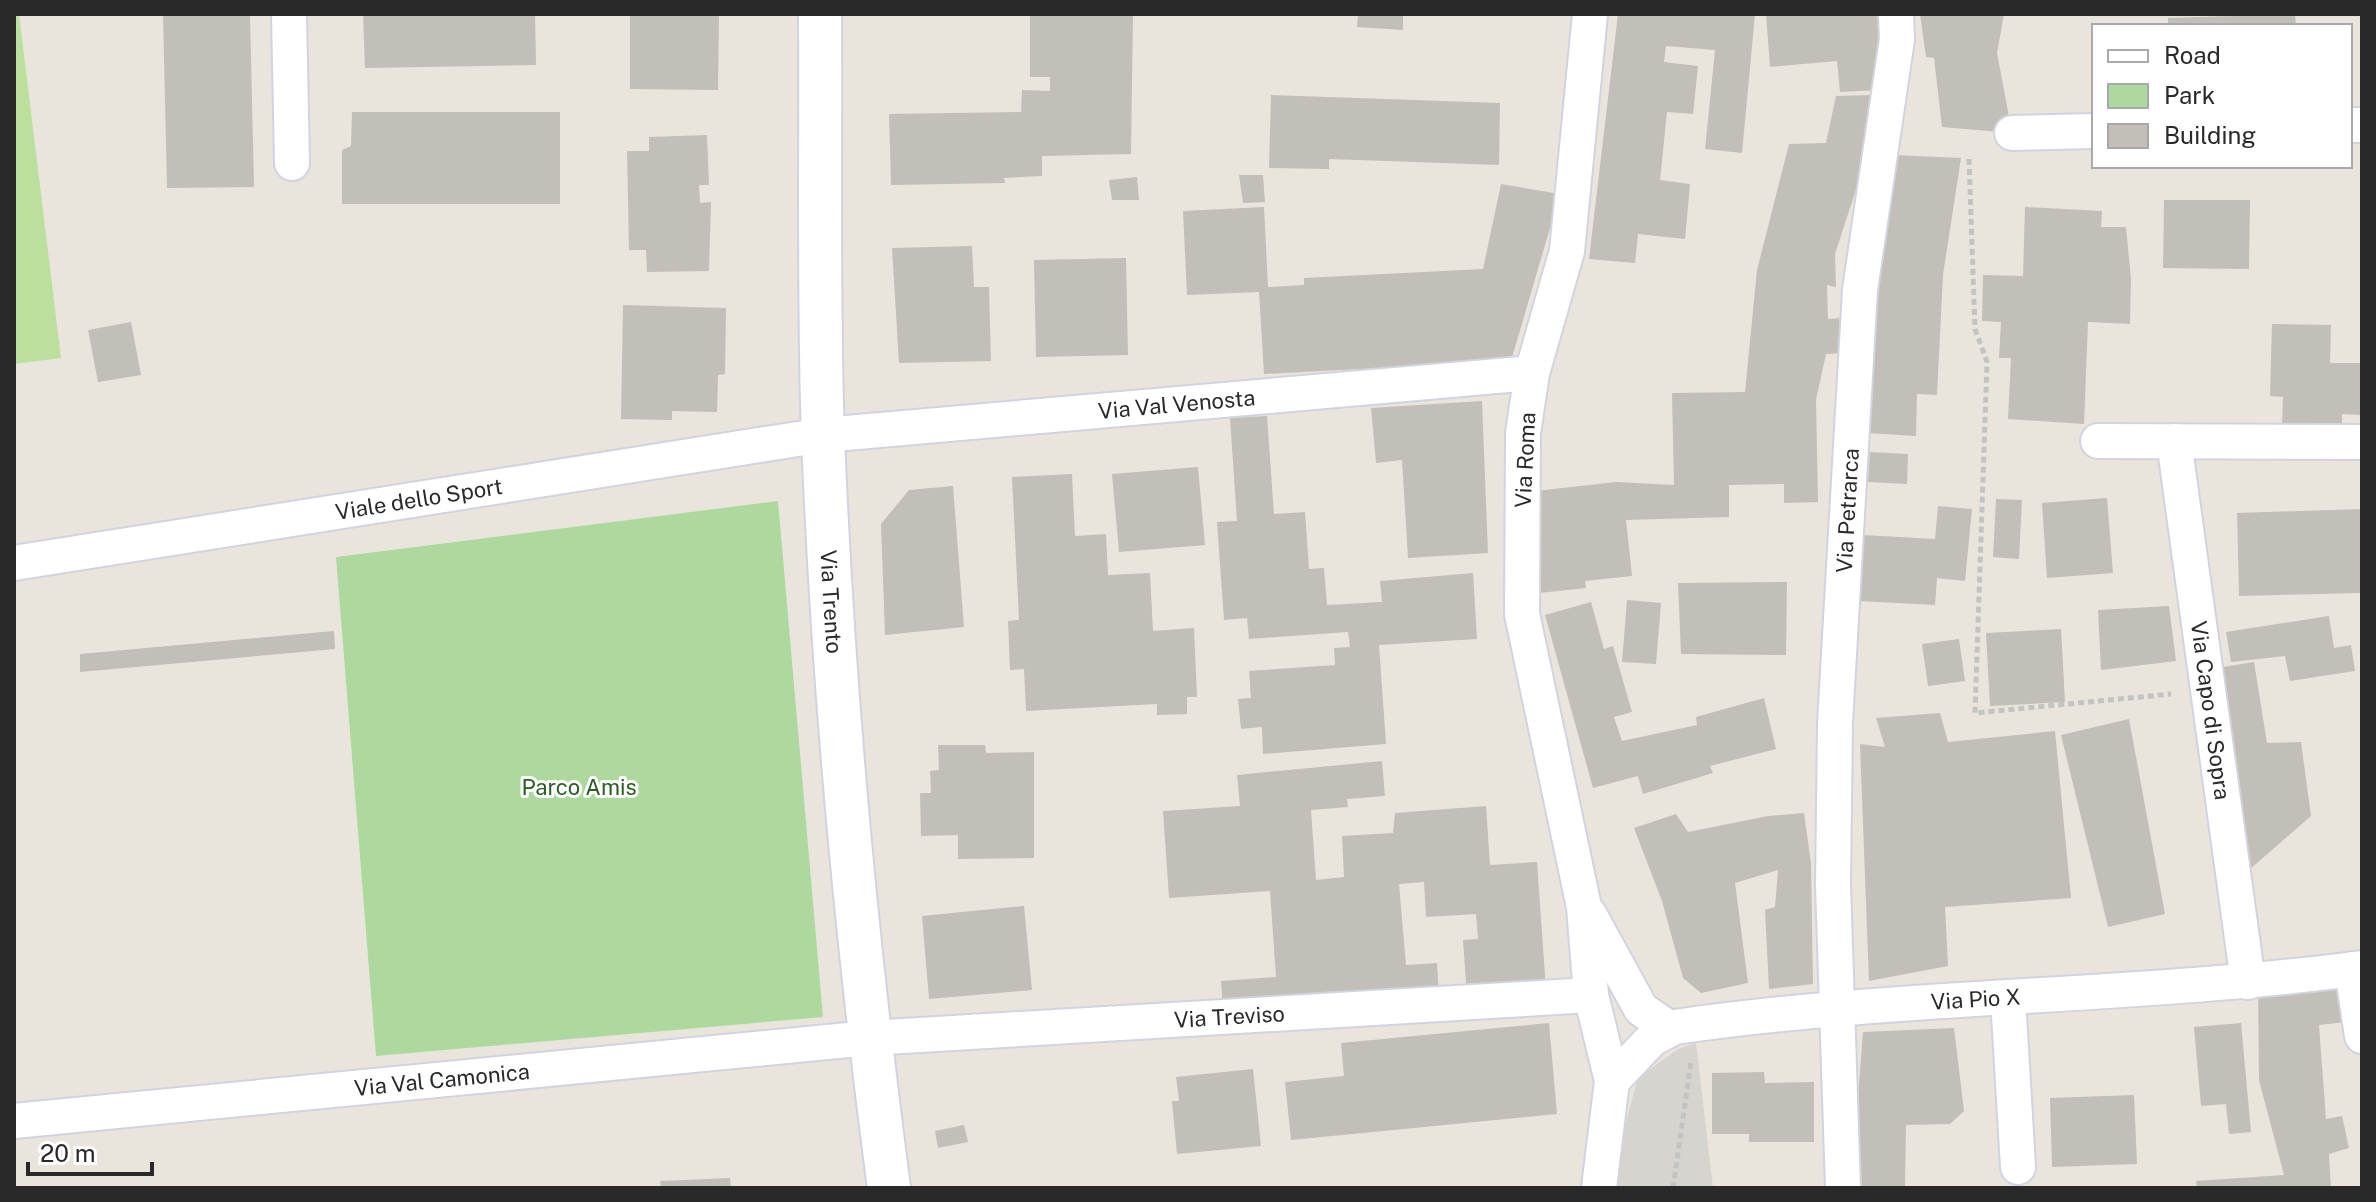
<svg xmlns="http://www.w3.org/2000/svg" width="2376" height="1202" viewBox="0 0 2376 1202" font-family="'Public Sans',sans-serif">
<rect width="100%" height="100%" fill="#e9e5dc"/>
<path fill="#add99f" d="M778,501l45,516 -447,39 -40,-499z"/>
<path fill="#bbdf9c" d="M14,14h5l42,344 -47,6z"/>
<path fill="#d6d4ce" d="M1696,1043l17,145h-95l6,-59 14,-51 40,-29z"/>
<path fill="#c2bfb8" d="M163,14h87l4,173 -87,1z
M363,14h172l1,51 -171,3z
M630,14h89l-1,76 -88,-1z
M1030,14h103l-2,140 -89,2v20l-38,2 1,5 -114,2 -2,-71 132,-2 1,-22 28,1v-14h-20z
M1358,14h45v16l-46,-3z
M1618,14h137l-13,139 -37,-4 10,-99 -49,-4 -2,16 34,4 -5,48 -26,-2 -7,68 30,4 -5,55 -47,-5 -3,29 -46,-4z
M1766,14h116l-3,76 -39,2 -3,-31 -67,6z
M1920,14h84l-7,39 15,80 -70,-6 -8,-69 -8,-1z
M2295,14l1,12h-128v-8z
M1271,95l229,8 -1,62 -170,-6v10l-60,-1z
M1872,95l-7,67 -30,92 1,33 -9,-2 1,34 15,-1 1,35 -18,1 -10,46 2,102 -34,1v-19l-55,1v32l-103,3 6,56 -47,5 1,7 -47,5 -12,-101 89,-10 58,3 -2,-92 73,-1 12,-122 32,-126 37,-1 10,-47z
M352,112h208v92h-218v-54l9,-4z
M707,135l2,50h-10l1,18 11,-1 -2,69 -62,1 -1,-22h-17l-2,-99h22v-14z
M1893,155l68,3 -18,117 -6,120 -20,-1 -1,42 -49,-3 8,-172z
M1239,175h24l2,27 -22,1z
M1137,177l2,23h-27l-3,-20z
M1501,184l59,10 -49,167 -247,13 -5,-82 -72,3 -4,-84 81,-4 4,80 36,-2v-7l179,-9z
M2164,200h86l-1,69 -86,-1z
M2025,207l77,4 -1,16h25l5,52 -1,45 -42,-2 -4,102 -76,-5 3,-61h-12l2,-36 -19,-1 1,-46 40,1z
M972,246l2,41h15l2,74 -92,2 -7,-115z
M1126,258l2,97 -92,2 -2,-97z
M623,305l103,3 -1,66 -7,1 -1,37 -45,-1v9l-51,-1z
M131,322l10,53 -43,7 -10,-52z
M2272,324l59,1 -1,38h32v52l-20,-1v14l-60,-3 1,-28 -13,-1z
M1482,401l6,152 -80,5 -6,-98 -26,3 -5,-55z
M1267,416l7,98 31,-2 4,57 15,-1 3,37 55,-3 -2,-21 93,-8 4,66 -98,6 7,99 -123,10 -1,-27 -21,2 -3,-30 13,-1 -2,-27 86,-6 -1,-17 16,-1 -2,-15 -99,7 -2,-21 -23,2 -7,-98 20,-1 -7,-103z
M1870,452l38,2 -1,30 -39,-2z
M1198,467l7,78 -86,7 -7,-78z
M1072,474l3,62 31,-2 2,41 42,-2 3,58 41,-3 3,69h-10v17l-30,1v-11l-131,7 -2,-42 -14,1 -2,-49 11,-1 -7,-143z
M953,486l11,141 -79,8 -4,-111 28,-34z
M2107,498l6,75 -66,5 -5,-75z
M1996,499l26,1 -3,59 -26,-2z
M1938,506l34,3 -7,72 -28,-3 -2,27 -76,-4 4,-66 72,4z
M2362,509v84l-123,3 -2,-83z
M1787,582l-1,73 -105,-1 -3,-71z
M1627,600l34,3 -5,61 -34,-2z
M1591,602l13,47 9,-3 19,66 -18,5 8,24 75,-16 -1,-8 68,-19 12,51 -66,17 3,7 -70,21 -5,-18 -45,12 -48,-173z
M2169,606l7,55 -75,9 -3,-60z
M2329,616l5,32 17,-3 4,26 -65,10 -5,-25 -54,6 -5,-30z
M2061,629l4,73 -75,4 -4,-73z
M334,631l1,18 -255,23v-18z
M1959,639l6,42 -37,5 -6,-42z
M2254,662l13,81 34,-1 10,74 -62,54 -32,-202z
M1940,713l8,29 107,-11 16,167 -126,9 3,59 -79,15 -9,-237 25,3 -9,-29z
M2129,719l36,195 -57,13 -47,-192z
M938,745h47l1,8 48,-1v106l-76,1v-24l-37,1 -1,-43h11l-1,-22 9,-1z
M1382,761l3,35 -38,3 1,8 -37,3 5,70 28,-3 -2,-41 51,-3 2,-20 91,-7 4,59 47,-3 9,128 -79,6 -4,-56 15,-1 -2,-25 -50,3 -2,-35 -25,2 7,81 31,-2 2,31 -216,15 -2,-28 55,-4 -6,-86 -101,7 -6,-87 77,-5 -3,-31z
M1804,813l7,50 2,121 -44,5 -4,-79 10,-3 3,-37 -43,13 13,100 -47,10 -18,-15 -21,-77 -28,-73 42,-14 12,18 80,-16z
M1024,906l8,84 -103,9 -7,-83z
M2341,985l5,37 -27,3 7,94 16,-3 7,32 -20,6 2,34h-134l-1,-7 88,-6 -25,-95 -1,-94z
M1549,1023l8,91 -266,26 -6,-58 59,-6 -3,-33z
M2241,1023l10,109 -22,2 -3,-30 -25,2 -7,-79z
M1954,1028l10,83 -14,13 -44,1 -1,63h-43l-5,-78 6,-78z
M1253,1069l8,77 -84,8 -5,-53h7l-3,-24z
M1764,1072l1,11 49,-1v60h-65v-8h-37v-61z
M2134,1095l3,69 -85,3 -2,-69z
M964,1125l4,17 -30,6 -3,-17z
M730,1178l1,10h-70l-1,-7z"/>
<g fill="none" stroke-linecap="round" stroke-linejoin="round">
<defs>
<g id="minor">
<path d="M289,14l3,149"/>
<path d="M1590,14l-23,237 -35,122 -9,60 -1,181 62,293 7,88 21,86 -13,107"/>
<path d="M2350,125h12"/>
<path d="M2012,133l82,-2"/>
<path d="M2098,441l264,1"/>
<path id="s1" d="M2174,441l74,541"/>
<path id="s2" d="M14,563l809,-128 709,-62"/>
<path d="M1589,914l52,95 29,20"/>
<path d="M2352,969l10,67"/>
<path d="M2008,998l10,169"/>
<path id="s3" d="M1612,1081l40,-42 23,-12c228,-33 459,-29 687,-59"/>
<path id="s4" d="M14,1121l855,-83 722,-43"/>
<path id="s5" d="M1843,1188l-10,-303 2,-162 25,-433 37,-251 -1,-25"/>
</g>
<g id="tertiary">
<path id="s6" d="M820,14c1,141 -2,282 3,423 10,251 33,502 66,751"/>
</g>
</defs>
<use href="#minor" stroke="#d2d3e0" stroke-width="38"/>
<use href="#tertiary" stroke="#d2d3e0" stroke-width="46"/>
<path stroke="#c3c3c3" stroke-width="5" stroke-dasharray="6 4" stroke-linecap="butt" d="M1969,159l6,170 12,33 -12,351 196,-19
M1673,1188l18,-126"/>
<use href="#minor" stroke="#fff" stroke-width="34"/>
<use href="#tertiary" stroke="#fff" stroke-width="42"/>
</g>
<g text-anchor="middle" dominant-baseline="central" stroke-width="6" stroke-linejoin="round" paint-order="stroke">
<g font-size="22" fill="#292929" stroke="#fff">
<text stroke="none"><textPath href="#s2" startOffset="1174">Via Val Venosta</textPath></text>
<text transform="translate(1525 460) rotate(-87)">Via Roma</text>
<text stroke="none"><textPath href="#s2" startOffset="410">Viale dello Sport</textPath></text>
<text stroke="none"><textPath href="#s5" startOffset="678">Via Petrarca</textPath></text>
<text stroke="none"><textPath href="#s6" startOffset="588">Via Trento</textPath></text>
<text stroke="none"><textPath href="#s1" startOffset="272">Via Capo di Sopra</textPath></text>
<text stroke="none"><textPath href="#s3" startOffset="386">Via Pio X</textPath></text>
<text stroke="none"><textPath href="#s4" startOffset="1220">Via Treviso</textPath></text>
<text stroke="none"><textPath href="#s4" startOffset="430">Via Val Camonica</textPath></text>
</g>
<g font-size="22" fill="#285c22" stroke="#fff">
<text x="579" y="787">Parco Amis</text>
</g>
</g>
<rect width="2376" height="1202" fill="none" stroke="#292929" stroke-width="32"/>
<rect x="2092" y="24" width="260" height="144" fill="#ffffff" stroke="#a9a9a9" stroke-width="2"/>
<rect x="2108" y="50" width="40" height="12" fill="#ffffff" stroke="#a9a9a9" stroke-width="2"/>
<text x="2164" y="64" font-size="24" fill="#292929">Road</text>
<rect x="2108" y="84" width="40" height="24" fill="#add99f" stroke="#a9a9a9" stroke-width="2"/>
<text x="2164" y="104" font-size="24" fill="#292929">Park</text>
<rect x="2108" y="124" width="40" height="24" fill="#c2bfb8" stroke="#a9a9a9" stroke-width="2"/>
<text x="2164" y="144" font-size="24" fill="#292929">Building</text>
<path d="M28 1162v12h124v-12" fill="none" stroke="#292929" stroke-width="4"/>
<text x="40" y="1162" font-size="24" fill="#292929" stroke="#ffffff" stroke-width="6" paint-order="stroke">20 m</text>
</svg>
